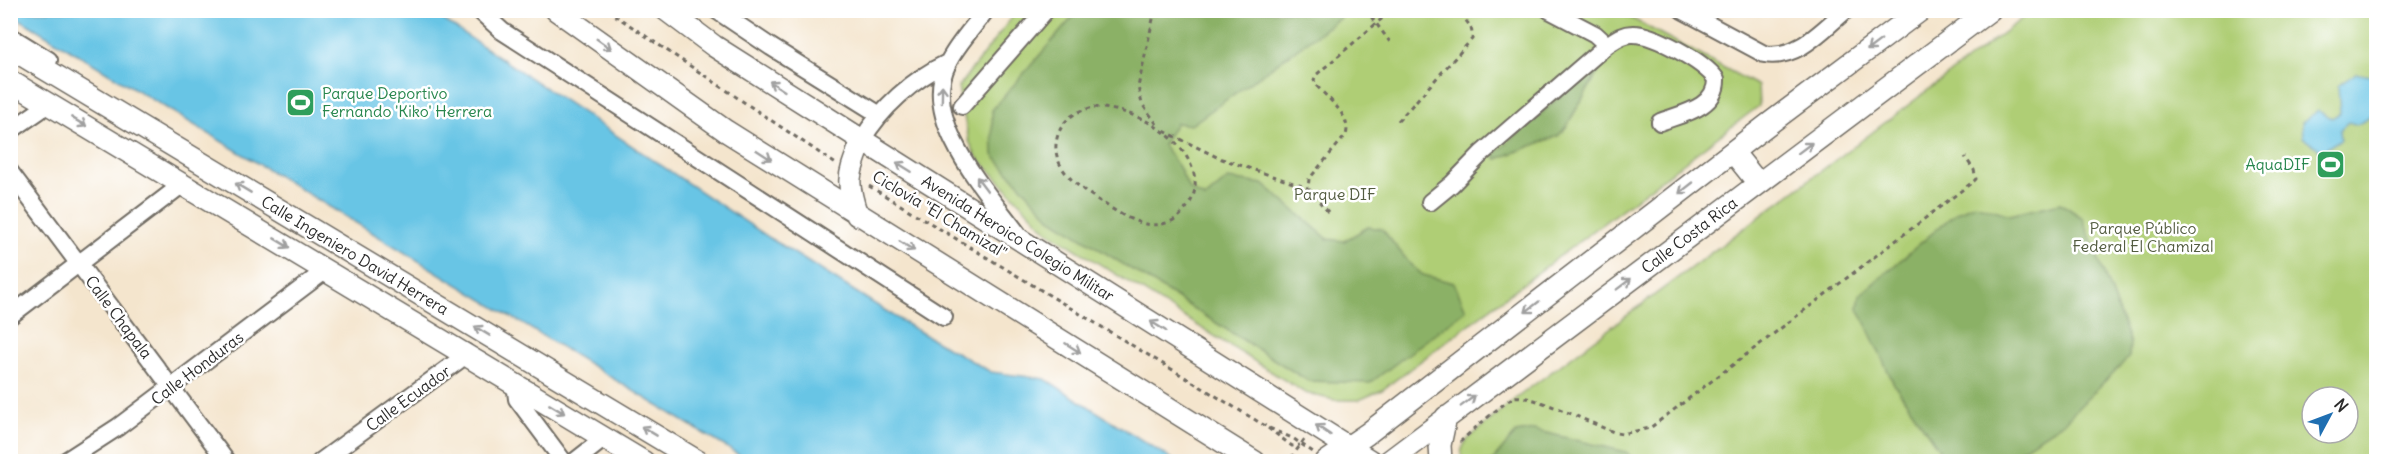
<svg xmlns="http://www.w3.org/2000/svg" width="2387" height="472" viewBox="0 0 2387 472" font-family="Delius,sans-serif">
<rect width="100%" height="100%" fill="#fff"/>
<filter id="ink" filterUnits="userSpaceOnUse"><feTurbulence type="fractalNoise" baseFrequency=".0167" numOctaves="2"/><feDisplacementMap in="SourceGraphic" scale="12" xChannelSelector="R" yChannelSelector="G"/><feConvolveMatrix kernelMatrix="1 2 1 2 8 2 1 2 1" color-interpolation-filters="sRGB"/></filter>
<filter id="wash" filterUnits="userSpaceOnUse"><feTurbulence type="fractalNoise" baseFrequency=".008" numOctaves="4" result="noise"/><feDisplacementMap in="SourceGraphic" scale="24" xChannelSelector="R" yChannelSelector="G"/><feGaussianBlur stdDeviation="1.35" result="paint"/><feColorMatrix in="noise" values="0 0 0 0 0 0 0 0 0 0 0 0 0 0 0 0 0 1.4 0 .05"/><feComposite in="paint" operator="in"/></filter>
<g filter="url(#wash)">
<rect width="100%" height="100%" fill="#f4e5cd"/>
<path fill="#afce75" stroke="#6d7c50" stroke-width="1.5" fill-rule="evenodd" d="M1616,10l142,76 1,20 -377,284 -23,10h-25l-29,-7 -258,-162 -71,-75 -7,-15 -11,-54 59,-76z
M2032,11h344v450l-914,1c-2,-10 0,-16 6,-23l47,-40 338,-252zM2312,397h36v36h-36z"/>
<path fill="#8bb166" stroke="#5b6e48" stroke-width="1.5" d="M1079,10l264,1 -3,7 -149,107 -15,-2 -13,22 16,22 10,22 16,9 23,-19 35,5 65,55 16,2 24,-14 14,2 29,36 12,10 31,8 12,27 -96,73 -62,-2 -258,-163 -57,-63 -1,-45z
M1596,65l5,2 -35,60 -8,9 -61,23 -3,-4z
M2060,203l23,15 47,125 -1,14 -65,65 -61,39h-23l-38,-7 -48,-70 -36,-76 2,-13 97,-83 18,-8 35,11z
M1534,430l92,22 10,9h-144l24,-28z"/>
<path fill="#67c5e5" stroke="#497888" stroke-width="1.5" d="M10,11h425l7,8 331,221 140,88 78,44 54,7 130,82h-426l-738,-447z
M2356,73l20,4 -1,37 -18,11 -8,-3 -9,8 1,9 -19,12 -19,-14 -1,-15 16,-11 14,7 8,-5 -2,-27z"/>
</g>
<g filter="url(#ink)">
<g fill="none" stroke-linecap="round" stroke-linejoin="round">
<defs>
<path id="minor" d="M479,10l23,21 442,286
M716,10l55,37 109,68
M986,10c-12,17 -29,34 -38,53 -30,57 41,131 72,174
M1549,10l46,24 12,11
M1682,10l82,44c33,6 58,-24 82,-44
M10,36l39,24
M962,106l84,-96
M10,131l29,-20 6,-9
M862,140c19,-32 51,-61 85,-77
M10,172l217,290
M1430,202l22,-18 30,-31 125,-108c8,-5 15,-11 25,-11 21,-1 72,28 84,45 1,29 -35,35 -56,43
M10,316l165,-126 5,-8
M515,383l2,16 47,63
M64,462l54,-35 208,-157
M320,462l138,-101 7,-9
M574,462l23,-18 6,-7"/>
<path id="major" d="M556,10l170,121 529,331
M666,10l48,36 148,94 510,322
M10,48l689,414
M10,81l634,381
M1733,152l25,31
M857,215c-12,-37 -8,-39 5,-75
M1326,462l41,-28 399,-308 155,-116
M1388,462l602,-452
M1441,462l-1,-17 6,-28"/>
</defs>
<use href="#minor" stroke="#716c64" stroke-width="20"/>
<use href="#major" stroke="#716c64" stroke-width="24"/>
<path stroke="#716c64" stroke-width="3" stroke-dasharray="4.5 4.5" stroke-linecap="butt" d="M607,10l229,154
M1155,10l-17,77 4,17 17,23
M1366,10l24,32
M1094,107c24,2 44,8 64,21 24,15 49,49 31,76 -5,8 -11,15 -20,18 -22,9 -44,-5 -63,-17 -25,-16 -61,-38 -47,-73 7,-16 19,-21 35,-25z
M1398,121l74,-82c2,-13 -8,-20 -16,-29
M1164,131l55,27 89,30
M869,186l398,241 27,12 19,13
M1328,212l-20,-24 1,-9 37,-44c6,-19 -18,-36 -30,-50l-2,-5 2,-5 76,-65
M1268,428l24,18 8,-1
M1460,442c7,-7 47,-42 54,-45 16,-4 83,29 102,36l6,1 28,-6 324,-247 2,-2 -2,-9 -9,-13
M1291,458l13,-18"/>
<use href="#minor" stroke="#fff" stroke-width="16"/>
<use href="#major" stroke="#fff" stroke-width="21"/>
</g>
<defs><path id="oneway-shaft" d="M-6 0H5M1.5-3L5.5 0L1.5 3" fill="none" stroke-width="1.6" stroke-linecap="round" stroke-linejoin="round" transform="scale(1.5)"/></defs>
<g stroke="#a0a0a0">
<use href="#oneway-shaft" transform="translate(604 44) rotate(35)"/>
<use href="#oneway-shaft" transform="translate(1874 45) rotate(143)"/>
<use href="#oneway-shaft" transform="translate(777 86) rotate(-147)"/>
<use href="#oneway-shaft" transform="translate(942 94) rotate(-89)"/>
<use href="#oneway-shaft" transform="translate(79 122) rotate(31)"/>
<use href="#oneway-shaft" transform="translate(1805 148) rotate(-37)"/>
<use href="#oneway-shaft" transform="translate(764 155) rotate(33)"/>
<use href="#oneway-shaft" transform="translate(904 167) rotate(-148)"/>
<use href="#oneway-shaft" transform="translate(982 184) rotate(-127)"/>
<use href="#oneway-shaft" transform="translate(243 188) rotate(-149)"/>
<use href="#oneway-shaft" transform="translate(1686 188) rotate(142)"/>
<use href="#oneway-shaft" transform="translate(282 243) rotate(31)"/>
<use href="#oneway-shaft" transform="translate(907 246) rotate(32)"/>
<use href="#oneway-shaft" transform="translate(1624 284) rotate(-37)"/>
<use href="#oneway-shaft" transform="translate(1532 307) rotate(142)"/>
<use href="#oneway-shaft" transform="translate(1158 326) rotate(-148)"/>
<use href="#oneway-shaft" transform="translate(482 331) rotate(-149)"/>
<use href="#oneway-shaft" transform="translate(1073 348) rotate(32)"/>
<use href="#oneway-shaft" transform="translate(1468 401) rotate(-37)"/>
<use href="#oneway-shaft" transform="translate(557 409) rotate(31)"/>
<use href="#oneway-shaft" transform="translate(1323 430) rotate(-146)"/>
<use href="#oneway-shaft" transform="translate(649 431) rotate(-149)"/>
</g>
</g>
<defs>
<symbol id="stadium-square" viewBox="-11 -11 22 22"><rect x="-9" y="-9" width="18" height="18" rx="4" fill="#2e9e5b" stroke="#fff"/><path d="M0-5a6.5 5 0 1 0 0 10a6.5 5 0 1 0 0-10ZM-3.5-1.8h7v3.6h-7Z" fill="#fff"/></symbol>
</defs>
<g fill-rule="evenodd">
<use href="#stadium-square" x="284" y="86" width="33" height="33"/>
<use href="#stadium-square" x="2314" y="148" width="33" height="33"/>
</g>
<g text-anchor="middle" dominant-baseline="central" stroke-width="5" stroke-linejoin="round" paint-order="stroke">
<g font-size="16" fill="#27864d" stroke="#fff" text-anchor="start">
<text x="322" y="93">Parque Deportivo<tspan x="322" dy="18">Fernando 'Kiko' Herrera</tspan></text>
<text x="2310" y="164" text-anchor="end">AquaDIF</text>
</g>
<g font-size="16" fill="#535c41" stroke="#fff">
<text x="1335" y="194">Parque DIF</text>
<text x="2143" y="228">Parque Público<tspan x="2143" dy="18">Federal El Chamizal</tspan></text>
</g>
<g font-size="16" fill="#2b2b2b" stroke="#fff">
<text transform="translate(940 214) rotate(31)">Ciclovía "El Chamizal"</text>
<text transform="translate(1689 235) rotate(-37)">Calle Costa Rica</text>
<text transform="translate(1018 238) rotate(32)">Avenida Heroico Colegio Militar</text>
<text transform="translate(355 255) rotate(31)">Calle Ingeniero David Herrera</text>
<text transform="translate(119 317) rotate(53)">Calle Chapala</text>
<text transform="translate(197 368) rotate(-37)">Calle Honduras</text>
<text transform="translate(408 398) rotate(-36)">Calle Ecuador</text>
</g>
</g>
<rect width="2387" height="472" fill="none" stroke="#fff" stroke-width="36"/>
<g transform="translate(2330 415) rotate(49)"><circle r="28" fill="#ffffff" stroke="#aaaaaa" stroke-width="1.5"/>
<path d="M0-4.5L10 22L0 15L-10 22Z" fill="#1f6fb2"/>
<text y="-9" font-size="16" font-weight="bold" text-anchor="middle" fill="#2b2b2b">N</text>
</g>
</svg>
